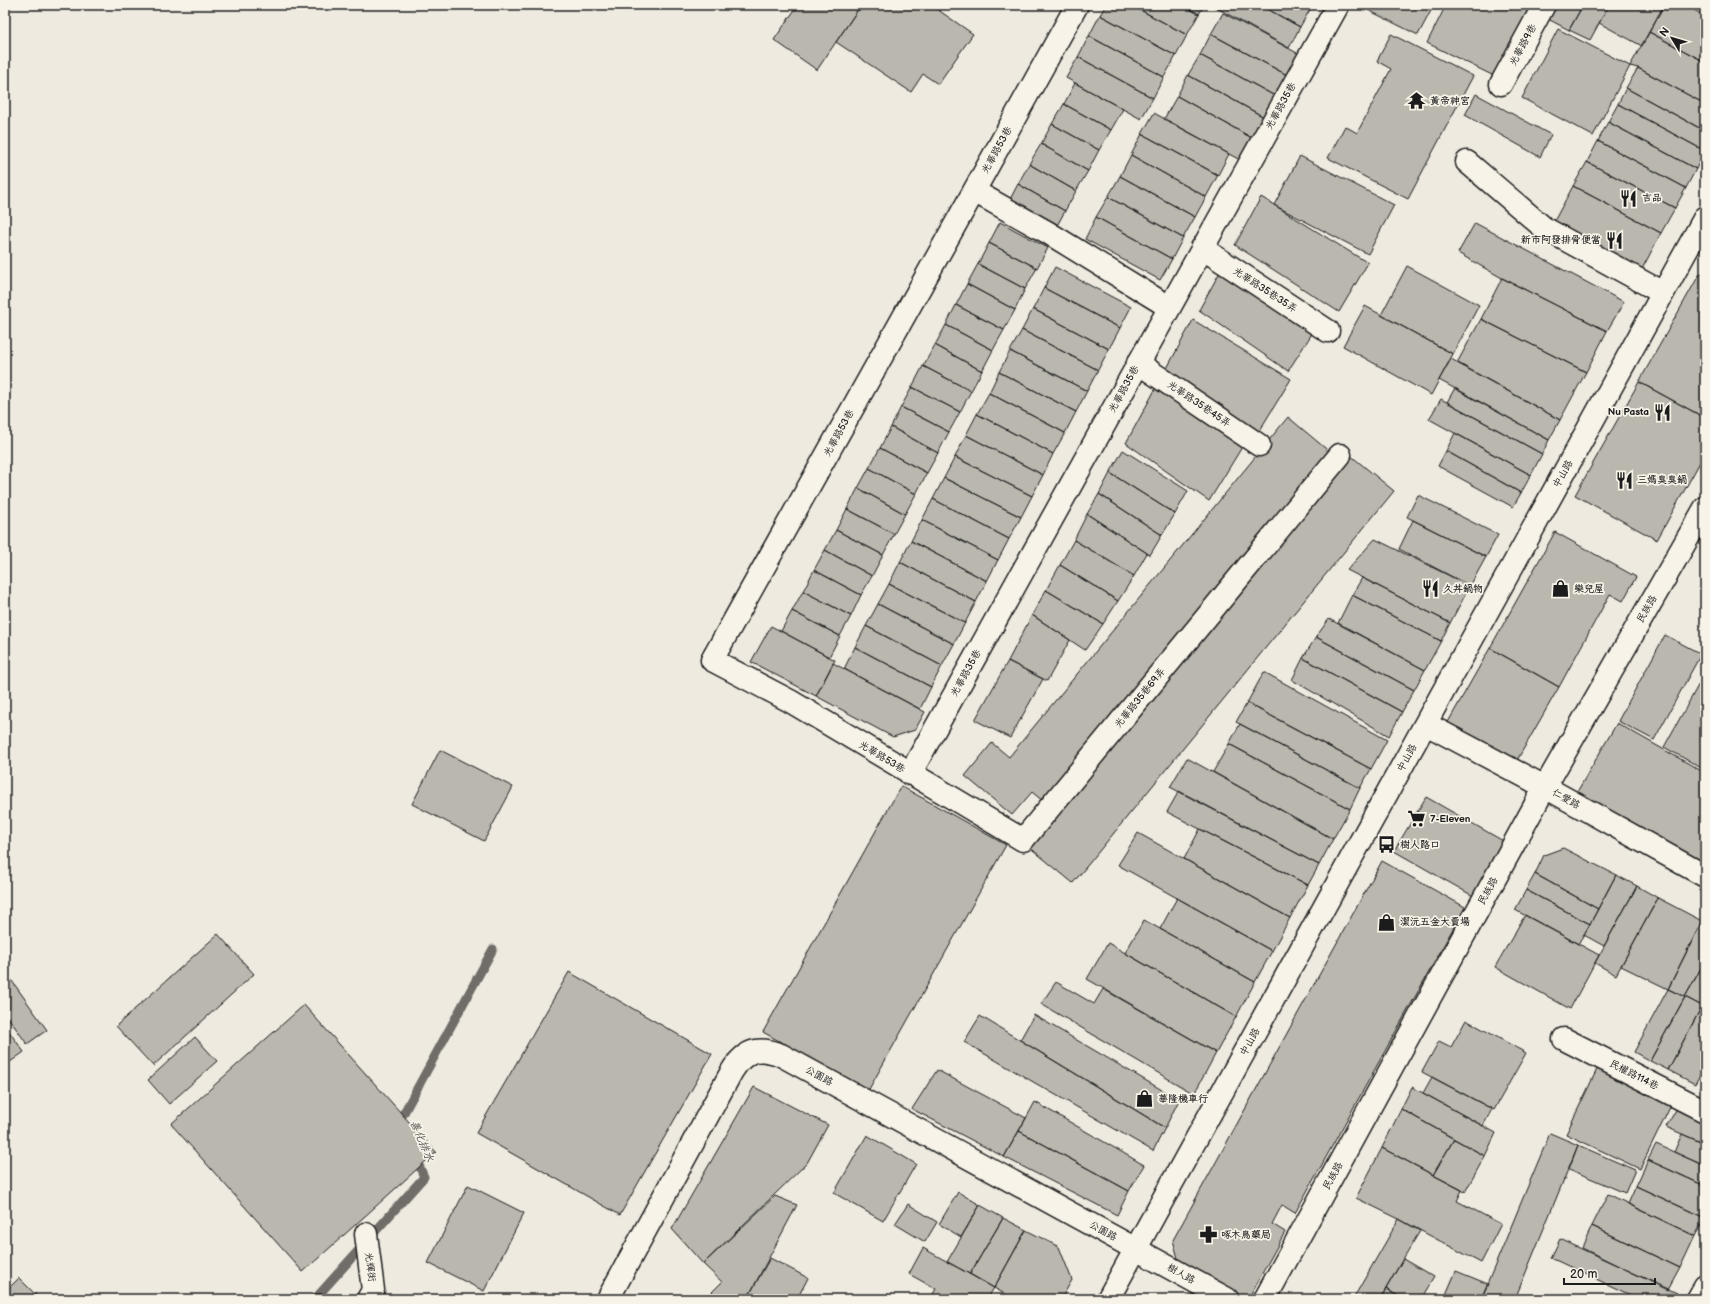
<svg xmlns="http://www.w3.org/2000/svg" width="1710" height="1304" viewBox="0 0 1710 1304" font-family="'Balsamiq Sans','LXGW WenKai TC',sans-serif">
<rect width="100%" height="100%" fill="#eeeae0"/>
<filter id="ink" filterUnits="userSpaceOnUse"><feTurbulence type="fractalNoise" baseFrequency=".025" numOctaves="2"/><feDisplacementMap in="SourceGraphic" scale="8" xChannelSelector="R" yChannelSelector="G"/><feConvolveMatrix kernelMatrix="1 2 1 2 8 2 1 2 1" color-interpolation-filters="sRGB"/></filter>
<g filter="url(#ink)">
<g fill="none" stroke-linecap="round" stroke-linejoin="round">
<path stroke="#6f6d69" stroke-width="9" d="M403,1125l-3,-5 93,-171
M315,1299l109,-122 -9,-21"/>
</g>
<path fill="#bab7af" stroke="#1c1c1c" d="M798,5h63l-44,65 -43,-30z
M861,5h70l42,29 -35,50 -15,-10 -12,18 -75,-50z
M1106,5h25l56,30 -11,21 -76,-41z
M1131,5h51l17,9 -12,21z
M1182,5h22l-5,9z
M1214,5h46l40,22 -11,21 -76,-42z
M1260,5h50l2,1 -12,21z
M1366,5h68l-16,30 -54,-27z
M1446,5h79l8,4 -35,69 -71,-35z
M1553,5h30l-14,25 -23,-12z
M1583,5h26l-19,35 -21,-10z
M1609,5h55l-22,41 -43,-23z
M1664,5h21l20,11v46l-56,-30z
M1223,13l76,41 -12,21 -76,-41z
M1100,15l76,41 -12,21 -75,-41z
M1558,29l72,37 -37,70 -71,-38z
M1649,32l56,30v42l-67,-36 -8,-2z
M1211,34l76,41 -12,21 -75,-41z
M1391,34l82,42 -65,123 -80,-41 17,-32 12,7 34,-64 -14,-8z
M1089,36l75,41 -11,21 -75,-41z
M1200,55l75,41 -11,21 -76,-42z
M1078,57l75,41 -12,21 -75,-41z
M1638,68l67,36v27l-79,-43z
M1188,75l76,42 -12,21 -75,-42z
M1075,83l48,26 -12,21 -47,-26z
M1626,88l79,43v20l-87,-47z
M1476,94l75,41 -11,22 -75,-42z
M1177,96l75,42 -12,22 -76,-41z
M1064,104l47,26 -12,20 -47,-26z
M1618,104l87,47 -9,18 -88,-47z
M1154,113l75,41 -11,21 -76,-41z
M1608,122l88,47 -10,19 -88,-47z
M1052,124l47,26 -11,21 -47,-27z
M1142,134l76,41 -12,22 -75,-42z
M1598,141l88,47 -11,20 -88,-46z
M1041,144l47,27 -12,20 -47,-27z
M1131,155l75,42 -11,20 -75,-41z
M1300,156l94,49 -26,49 -94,-49z
M1587,162l88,46 -14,25 -88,-47z
M1029,164l47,27 -11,20 -47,-27z
M1120,176l75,41 -12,21 -75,-41z
M1018,184l47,27 -11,20 -47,-26z
M1573,186l88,47 -21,40 -88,-48z
M1108,197l75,41 -11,21 -76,-42z
M1261,197l107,66 -29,49 -104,-67z
M1096,217l76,42 -12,21 -75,-41z
M1000,222l48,26 -11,20 -48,-25z
M1475,223l149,79 -17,29 -105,-53 -44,-25z
M989,243l48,25 -12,21 -47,-25z
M978,264l47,25 -10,21 -48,-26z
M1407,266l72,39 -26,49 -72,-39z
M1055,267l76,40 -11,21 -76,-40z
M1221,270l94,59 -27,42 -89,-61z
M1705,272v146l-66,-36 60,-107z
M1502,278l105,53 -21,41 -105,-53z
M967,284l48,26 -11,20 -48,-25z
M1044,288l76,40 -11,21 -76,-40z
M956,305l48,25 -11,20 -47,-25z
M1365,306l88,48 -22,41 -88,-49z
M1033,309l76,40 -11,21 -76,-40z
M1481,319l105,53 -26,48 -103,-57z
M1193,320l98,59 -33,54 -92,-63z
M946,325l47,25 -11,21 -47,-26z
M1022,330l76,40 -11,21 -77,-40z
M935,345l47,26 -11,20 -48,-25z
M1010,351l77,40 -11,21 -77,-40z
M1451,359l109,61 -11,20 -110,-60z
M923,366l48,25 -11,21 -48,-25z
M999,372l77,40 -11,21 -76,-40z
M1639,382l66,36v35l-48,87 -82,-45z
M912,387l48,25 -11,20 -48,-25z
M1156,388l86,59 -33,54 -83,-58z
M1455,388l94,52 -7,14 -95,-52z
M989,393l76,40 -12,21 -76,-40z
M1441,399l101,55 -11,21 -102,-56z
M901,407l48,25 -11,21 -47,-26z
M977,414l76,40 -10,21 -77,-40z
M1288,417l43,36 -287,349 -12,-10 -20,23 -47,-39 27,-33 17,14z
M891,427l47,26 -11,20 -47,-25z
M1455,433l76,42 -10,18 -75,-42z
M966,435l77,40 -11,21 -77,-39z
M880,448l47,25 -11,21 -47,-26z
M1123,450l65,41 -13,23 -65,-41z
M1446,451l75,42 -8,14 -75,-41z
M1350,455l44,36 -321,392 -45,-37z
M955,457l77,39 -11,21 -77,-39z
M869,468l47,26 -11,20 -47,-26z
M1110,473l65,41 -13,21 -63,-41z
M944,478l77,39 -12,22 -76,-40z
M858,488l47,26 -11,20 -47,-25z
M1099,494l63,41 -12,20 -63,-41z
M1418,495l80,40 -12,22 -79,-40z
M933,499l76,40 -11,21 -76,-40z
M847,509l47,25 -11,21 -47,-25z
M1087,514l60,39 -13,23 -60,-36z
M922,520l76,40 -11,21 -76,-40z
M1413,520l73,37 -16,29 -71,-37z
M836,530l47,25 -11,21 -47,-26z
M1555,532l81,45 -13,24 -13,-7 -51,93 -69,-39z
M1375,539l95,47 -20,37 -103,-53z
M1074,540l60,36 -16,25 -58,-36z
M911,541l76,40 -11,21 -76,-40z
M825,550l47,26 -11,19 -47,-25z
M900,562l76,40 -11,21 -76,-39z
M1060,565l58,36 -15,23 -57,-34z
M814,570l47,25 -10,21 -48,-25z
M1362,578l88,45 -9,18 -89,-46z
M889,584l76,39 -11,21 -76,-40z
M1046,590l57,34 -18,26 -53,-35z
M803,591l48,25 -11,20 -48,-25z
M1352,595l89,46 -16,29 -87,-47z
M878,604l76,40 -12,22 -76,-40z
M792,611l48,25 -11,21 -48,-26z
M1032,615l38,25 -23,41 -39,-20z
M1329,619l96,51 -11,20 -98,-53z
M771,626l64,34 -19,36 -65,-34z
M866,626l76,40 -11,21 -76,-40z
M1665,635l36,19 -47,86 -36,-19z
M1316,637l98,53 -12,22 -99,-54z
M855,647l76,40 -11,22 -76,-40z
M1490,648l69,39 -43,75 -69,-38z
M1303,658l99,54 -13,24 -97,-56z
M1008,661l35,18 -33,59 -35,-18z
M833,663l92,49 -10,18 -22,7 -77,-41z
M1264,672l123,68 -16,29 -124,-66z
M1705,673v97l-41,-23z
M1247,703l124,66 -11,19 -124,-66z
M1617,723l88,50v93l-128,-74z
M1240,724l120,64 -10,21 -121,-65z
M1229,744l121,65 -17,30 -120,-67z
M440,750l73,37 -29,54 -72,-37z
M1187,758l146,81 -14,26 -149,-78z
M901,786l105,59 -138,246 -105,-59z
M1179,791l140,74 -11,20 -141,-73z
M1426,797l79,45 -32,54 -79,-45z
M1200,829l108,56 -18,33 -106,-59z
M1138,833l152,85 -18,33 -154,-86z
M1563,848l53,27 -18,34 -63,-35 9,-19z
M1382,861l83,46 -170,306 -13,-8 -10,19 13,8 -37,67h-1l-68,-37 -6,-22z
M1535,874l63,35 -8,15 -64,-34z
M1616,875l21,11 -33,60 -20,-11z
M1637,886l21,12 -42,77 -21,-12z
M1526,890l64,34 -12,20 -63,-34z
M1177,898l95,53 -17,31 -95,-53z
M1658,898l44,23 -34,68 -47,-23z
M1525,915l74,40 -29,54 -75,-42z
M1144,920l111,62 -19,35 -111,-64z
M1702,921l3,2v38l-20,36 -17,-8z
M218,934l36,40 -101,92 -37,-40z
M1108,943l128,74 -20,36 -129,-74z
M1705,961v40l-3,5 -17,-9z
M569,972l143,82 -92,161 -144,-82z
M7,974l40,56 -20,14 -22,-31v-37z
M1056,982l38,22 9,-15 113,64 -22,41 -153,-90z
M1668,989l17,8 -35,64 -16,-9z
M1685,997l17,9 -34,64 -18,-9z
M304,1005l132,147 -133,120 -132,-148z
M1702,1006l3,1v58l-10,19 -27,-14z
M1034,1015l145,85 -14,28 -145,-88z
M980,1016l185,112 -12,23 -189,-109z
M1466,1020l60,33 -32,57 -72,-38 17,-31 12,6z
M5,1026l19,26 -18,13 -1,-1z
M195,1037l22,24 -48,43 -21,-24z
M1601,1061l74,36 -35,72 -74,-35z
M937,1070l89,48 -22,39 -92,-48z
M1705,1076v15l-6,-3z
M1432,1077l60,32 -9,17 -60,-33z
M754,1087l74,38 -21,38 -104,101 -31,-35z
M1412,1087l84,46 -11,23 -84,-47z
M1035,1102l109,63 -15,26 -110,-60z
M1680,1103l25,12v29l-39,-17z
M1401,1109l53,30 -21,36 -51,-27z
M1019,1131l110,60 -12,24 -113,-58z
M1550,1133l28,12 -63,154h-34z
M1682,1134l23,10v22l-31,-14z
M867,1135l49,29 -33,57 -49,-28z
M1454,1139l31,17 -20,36 -32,-17z
M1656,1144l49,22v20l-57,-26z
M1578,1145l57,25 -10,23 -56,-24z
M1382,1148l80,42 -5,11 44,23 -20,39 -82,-44 -43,-21z
M1648,1160l57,26v32l-69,-32z
M468,1185l56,28 -40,78 -56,-28z
M1636,1186l69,32 -10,18 -67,-32z
M958,1192l22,13 -19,32 -22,-13z
M1608,1194l87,42 -15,32 -88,-42z
M775,1196l22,9 -50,94h-33l-5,-4 13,-13 -19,-18z
M908,1204l29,18 -12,20 -30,-18z
M980,1205l23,13 -33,56 -23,-12z
M1003,1218l23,12 -32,58 -24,-14z
M1399,1219l21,12 -17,28 -23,40h-27z
M1592,1226l88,42 -12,22 -86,-42z
M1026,1230l33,17 13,33 -11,19h-47l-20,-11z
M1560,1239l117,54 -3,6h-35l-88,-41z
M923,1248l71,40 -7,11h-57l6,-10 -27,-15z
M770,1258l38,20 -11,21h-50z
M1403,1259l31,18 -13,22h-18l-17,-10z
M1456,1271l32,13 -7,15h-37z
M19,1278l21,21h-35v-7z
M1386,1289l17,10h-23z"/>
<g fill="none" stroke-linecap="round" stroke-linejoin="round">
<defs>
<path id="minor" d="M1077,5l-103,186 -262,469 78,41 233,139 317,-385
M1501,84l43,-79
M1467,162l77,66 119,65
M974,191l73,41 122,75
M1202,248l126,83
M1138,363l121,82
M1426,724l119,63 160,89
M910,774l428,-769
M1564,1039l141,72
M366,1234l7,56 -5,9
M608,1299l124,-228c13,-21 26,-25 49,-16l446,244
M1108,1299l597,-1082
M1265,1299l280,-512 160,-279
M1697,1299l8,-14"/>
</defs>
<use href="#minor" stroke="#1c1c1c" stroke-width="25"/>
<use href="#minor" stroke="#f7f3e8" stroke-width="22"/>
</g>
</g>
<defs>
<symbol id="temple-bare" viewBox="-9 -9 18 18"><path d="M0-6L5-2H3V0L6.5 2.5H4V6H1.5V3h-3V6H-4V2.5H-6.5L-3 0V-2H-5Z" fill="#1c1c1c" stroke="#f7f3e8" stroke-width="2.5" paint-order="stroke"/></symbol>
<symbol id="restaurant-bare" viewBox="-9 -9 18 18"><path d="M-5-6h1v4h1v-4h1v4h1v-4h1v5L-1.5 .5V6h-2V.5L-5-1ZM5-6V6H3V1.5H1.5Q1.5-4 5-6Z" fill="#1c1c1c" stroke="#f7f3e8" stroke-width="2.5" paint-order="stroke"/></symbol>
<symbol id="shop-bare" viewBox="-9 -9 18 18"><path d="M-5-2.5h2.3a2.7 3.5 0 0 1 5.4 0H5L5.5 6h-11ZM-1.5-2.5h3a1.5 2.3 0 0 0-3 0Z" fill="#1c1c1c" stroke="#f7f3e8" stroke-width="2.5" paint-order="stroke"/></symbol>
<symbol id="supermarket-bare" viewBox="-9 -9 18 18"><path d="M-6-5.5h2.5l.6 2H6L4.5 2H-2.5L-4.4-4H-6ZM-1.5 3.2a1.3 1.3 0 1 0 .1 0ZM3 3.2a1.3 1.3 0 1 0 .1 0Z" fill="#1c1c1c" stroke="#f7f3e8" stroke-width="2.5" paint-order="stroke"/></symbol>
<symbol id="bus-bare" viewBox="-9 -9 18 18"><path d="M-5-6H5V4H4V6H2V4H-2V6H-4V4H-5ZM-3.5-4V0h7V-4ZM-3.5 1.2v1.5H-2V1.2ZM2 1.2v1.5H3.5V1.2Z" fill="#1c1c1c" stroke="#f7f3e8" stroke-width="2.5" paint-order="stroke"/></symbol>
<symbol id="pharmacy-bare" viewBox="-9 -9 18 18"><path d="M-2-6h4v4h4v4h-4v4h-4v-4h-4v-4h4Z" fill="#1c1c1c" stroke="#f7f3e8" stroke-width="2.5" paint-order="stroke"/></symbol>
</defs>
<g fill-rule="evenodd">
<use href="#temple-bare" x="1404" y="88" width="25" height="25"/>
<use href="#restaurant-bare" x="1616" y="186" width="25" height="25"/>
<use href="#restaurant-bare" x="1602" y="228" width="25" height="25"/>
<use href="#restaurant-bare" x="1650" y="400" width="25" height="25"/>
<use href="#restaurant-bare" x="1612" y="468" width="25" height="25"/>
<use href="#restaurant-bare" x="1418" y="576" width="25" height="25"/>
<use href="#shop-bare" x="1548" y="576" width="25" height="25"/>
<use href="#supermarket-bare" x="1404" y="806" width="25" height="25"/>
<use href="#bus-bare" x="1374" y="832" width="25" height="25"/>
<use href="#shop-bare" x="1374" y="910" width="25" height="25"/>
<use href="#shop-bare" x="1132" y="1086" width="25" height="25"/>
<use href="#pharmacy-bare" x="1196" y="1222" width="25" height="25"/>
</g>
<g text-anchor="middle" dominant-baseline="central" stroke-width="3.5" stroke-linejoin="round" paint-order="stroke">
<g font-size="10" fill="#1c1c1c" stroke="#f7f3e8">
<text transform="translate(1523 45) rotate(-62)">光華路9巷</text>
<text transform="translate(1281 106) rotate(-61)">光華路35巷</text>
<text transform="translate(997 150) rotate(-61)">光華路53巷</text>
<text transform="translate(1265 290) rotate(33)">光華路35巷35弄</text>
<text transform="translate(1124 389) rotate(-61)">光華路35巷</text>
<text transform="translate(1199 404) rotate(34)">光華路35巷45弄</text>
<text transform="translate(839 433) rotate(-61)">光華路53巷</text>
<text transform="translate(1563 474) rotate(-61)">中山路</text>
<text transform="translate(1647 609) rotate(-60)">民族路</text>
<text transform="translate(966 673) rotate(-61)">光華路35巷</text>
<text transform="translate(1140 698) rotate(-51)">光華路35巷69弄</text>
<text transform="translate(882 757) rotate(31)">光華路53巷</text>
<text transform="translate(1407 758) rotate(-61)">中山路</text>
<text transform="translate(1566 799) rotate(29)">仁愛路</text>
<text transform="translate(1488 891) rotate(-61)">民族路</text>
<text transform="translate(1250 1042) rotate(-61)">中山路</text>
<text transform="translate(1634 1075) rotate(27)">民權路114巷</text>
<text transform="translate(819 1076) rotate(29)">公園路</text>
<text transform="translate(1333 1176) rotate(-61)">民族路</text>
<text transform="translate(1103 1231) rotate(29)">公園路</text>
<text transform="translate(370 1267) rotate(83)">光輝街</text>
<text transform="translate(1181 1274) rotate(29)">樹人路</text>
</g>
<g font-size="10" font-weight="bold" fill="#1c1c1c" stroke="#f7f3e8" text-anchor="start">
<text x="1430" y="101">黃帝神宮</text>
<text x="1642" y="198">吉品</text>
<text x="1601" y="240" text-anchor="end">新市阿發排骨便當</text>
<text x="1649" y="412" text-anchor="end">Nu Pasta</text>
<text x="1637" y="480">三媽臭臭鍋</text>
<text x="1443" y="589">久丼鍋物</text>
<text x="1574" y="589">樂兒屋</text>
<text x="1430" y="819">7-Eleven</text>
<text x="1400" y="845">樹人路口</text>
<text x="1400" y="922">潔沅五金大賣場</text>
<text x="1158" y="1099">華隆機車行</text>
<text x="1221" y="1235">啄木鳥藥局</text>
</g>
<g font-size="11" font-style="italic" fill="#535250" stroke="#f7f3e8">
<text transform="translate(422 1141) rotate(67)">善化排水</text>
</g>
</g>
<rect width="1710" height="1304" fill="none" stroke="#f7f3e8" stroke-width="20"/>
<rect x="10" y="10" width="1690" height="1284" fill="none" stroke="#1c1c1c" stroke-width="1.5" filter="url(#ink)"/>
<g transform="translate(1672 38) rotate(308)" stroke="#f7f3e8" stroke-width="3" paint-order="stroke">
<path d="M0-3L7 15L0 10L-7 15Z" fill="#1c1c1c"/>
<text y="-6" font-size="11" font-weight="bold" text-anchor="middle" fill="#1c1c1c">N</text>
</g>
<path d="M1564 1278v6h91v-6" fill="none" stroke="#1c1c1c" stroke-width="2"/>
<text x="1570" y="1278" font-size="12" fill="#1c1c1c" stroke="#f7f3e8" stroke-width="3" paint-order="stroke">20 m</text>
</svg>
